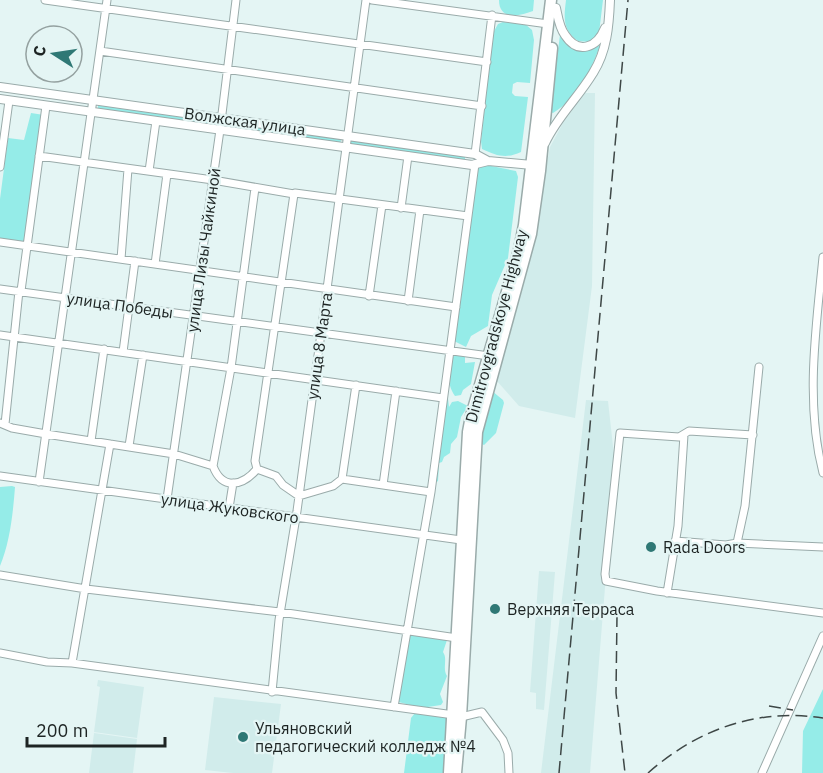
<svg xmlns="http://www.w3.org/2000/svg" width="823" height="773" viewBox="0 0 823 773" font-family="'IBM Plex Sans',sans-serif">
<rect width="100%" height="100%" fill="#e4f5f4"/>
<path fill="#d1eceb" d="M585,93h10l-3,193 -17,132 -56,-12 -23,-26 35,-130 19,-103 13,-24z
M586,400l22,1 7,63 -25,309h-49z
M539,571l16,1 -11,138 -8,-1v-16l-6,-1z
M98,680l46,7 -7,51 -43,-6 6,-45 -3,-1z
M214,697l67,7 -9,69h-39l-28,-3z
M94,733l43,6 -4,34h-44z"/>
<path fill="#95ece8" d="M499,0h35l-1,11c-13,5 -34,10 -34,-11z
M566,0h37l-4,33 -9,9 -12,-1c-16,-11 -14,-24 -12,-41z
M503,22l22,2 7,6 2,10 -4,43 -13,-1 -4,2 -1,9 3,3 13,1 -7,55c-15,7 -24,4 -39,-3l-1,-8 12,-108 5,-9z
M560,35c11,15 23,18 40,10 -8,25 -24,55 -47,68l-3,-1z
M98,105l118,17 -1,6 -117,-17z
M31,113l13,2 -18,128 -26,-4v-40l8,-61 16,2z
M223,122l118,17 -1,6 -118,-17z
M350,140l115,16v5l-116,-16z
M481,164l35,7 2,6 -10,81 -16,37 -4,31 -17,10 -5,11 -12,-6 16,-170z
M457,355l8,2v6l10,-1 -4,22 -8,6 -2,5 -6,1c-8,-11 -7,-23 -5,-38z
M447,390l2,17 3,-5 6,-1 10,5 -7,11 -4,20 -6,7 -1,9 -6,4 -2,5 -3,1 -1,18 -4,3z
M492,391l11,9 1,3 -8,30 -12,12 -4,-2 1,-10z
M12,486l3,1c-2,26 -5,55 -15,79v-79z
M415,634l30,4 2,2 -4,12c5,7 -1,16 4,24l-7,18 3,8 -2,3 -20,3 -26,-7 12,-64z
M823,689v84h-21l1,-42z
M415,713l32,5 -2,55h-41l7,-55z"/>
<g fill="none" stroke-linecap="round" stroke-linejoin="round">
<defs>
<path id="minor" d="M45,0l442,62
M372,0l176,24
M100,51l382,55
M475,154l17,-139
M39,156l174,24 81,14 1,-1 173,23
M0,167l9,-66
M149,171l7,-50
M401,208l7,-52
M0,242l456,65
M823,257c-7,71 -18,146 0,216
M121,259l7,-90
M155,264l12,-90
M0,289l489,67
M21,291l25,-185
M369,296l13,-91
M408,301l12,-91
M0,335l443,63
M123,352l12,-91
M0,423l12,5 34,6 128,20 39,12c9,24 29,21 44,3l19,7 7,9 16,11 34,-10 9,-7 89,13
M5,424l14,-133
M753,435l-64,-4 -10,6 -59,-4 -15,141 1,7 51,10 166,22
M91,441l13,-92
M129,446l14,-91
M213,466l18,-98 24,-180
M257,469l-2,-8 39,-267
M0,476l461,64
M342,479l14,-94
M39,482l68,-482
M383,485l13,-94
M167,499l53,-369 16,-130
M229,508l4,-25
M675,541l51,4 11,-2 86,4
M737,543l8,-37 14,-139
M0,575l86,14 194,23 177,26
M667,593l11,-67 6,-91
M0,653l47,9 25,1 382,52
M72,663l38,-219
M272,692l7,-72 18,-109 69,-511
M394,707l37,-215 44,-328
M461,717l21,-5 21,28 5,13 1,20
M762,773l61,-137"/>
<path id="major" d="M556,8c2,9 3,19 9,27 13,20 32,13 40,-7
M0,87l475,67 13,7
M0,99l472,66 16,-4 44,4
M545,143c12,-26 33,-45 48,-70 14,-22 16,-48 17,-73"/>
<path id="highway" d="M449,773l19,-341 3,-16 48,-166 5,-25 27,-225
M456,773l5,-56 16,-285 54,-198 9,-63 12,-123"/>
</defs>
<use href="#minor" stroke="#9aabaa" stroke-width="9"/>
<use href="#major" stroke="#9aabaa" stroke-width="10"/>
<use href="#highway" stroke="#9aabaa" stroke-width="13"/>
<use href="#minor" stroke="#fff" stroke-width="7"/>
<use href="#major" stroke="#fff" stroke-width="8"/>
<use href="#highway" stroke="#fff" stroke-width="10"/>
<path stroke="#3e4746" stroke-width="1.5" stroke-dasharray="12 6" stroke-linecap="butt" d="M617,615l-1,78 9,80
M769,706l24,4
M559,773l69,-773
M648,773c50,-44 109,-65 175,-55"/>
</g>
<g fill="#2f7875" stroke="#e4f5f4" stroke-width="2">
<circle cx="651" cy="547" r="6"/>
<circle cx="495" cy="609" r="6"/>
<circle cx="243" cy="737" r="6"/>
</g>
<g text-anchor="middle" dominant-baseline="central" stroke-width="4.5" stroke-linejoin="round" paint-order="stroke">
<g font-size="16" fill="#1d2423" stroke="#e4f5f4">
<text transform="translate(245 121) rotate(8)">Волжская улица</text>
<text transform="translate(203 250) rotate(-82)">улица Лизы Чайкиной</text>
<text transform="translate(120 305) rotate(8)">улица Победы</text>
<text transform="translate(496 326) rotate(-75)">Dimitrovgradskoye Highway</text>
<text transform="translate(319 346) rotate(-82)">улица 8 Марта</text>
<text transform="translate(230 508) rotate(8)">улица Жуковского</text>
</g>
<g font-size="16" fill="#1d2423" stroke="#e4f5f4" text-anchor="start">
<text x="663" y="547">Rada Doors</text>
<text x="507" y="609">Верхняя Терраса</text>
<text x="255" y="728">Ульяновский<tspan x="255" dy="18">педагогический колледж №4</tspan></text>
</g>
</g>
<g transform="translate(54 54) rotate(282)"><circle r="28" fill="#e4f5f4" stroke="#94a1a0" stroke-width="1.5"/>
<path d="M0-4.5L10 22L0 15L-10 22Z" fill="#2f7875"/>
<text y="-9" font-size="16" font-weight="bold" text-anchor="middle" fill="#1d2423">С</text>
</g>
<path d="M27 737v9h138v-9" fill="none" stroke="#1d2423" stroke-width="3"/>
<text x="36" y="737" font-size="18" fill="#1d2423" stroke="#e4f5f4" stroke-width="4.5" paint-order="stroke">200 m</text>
</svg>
